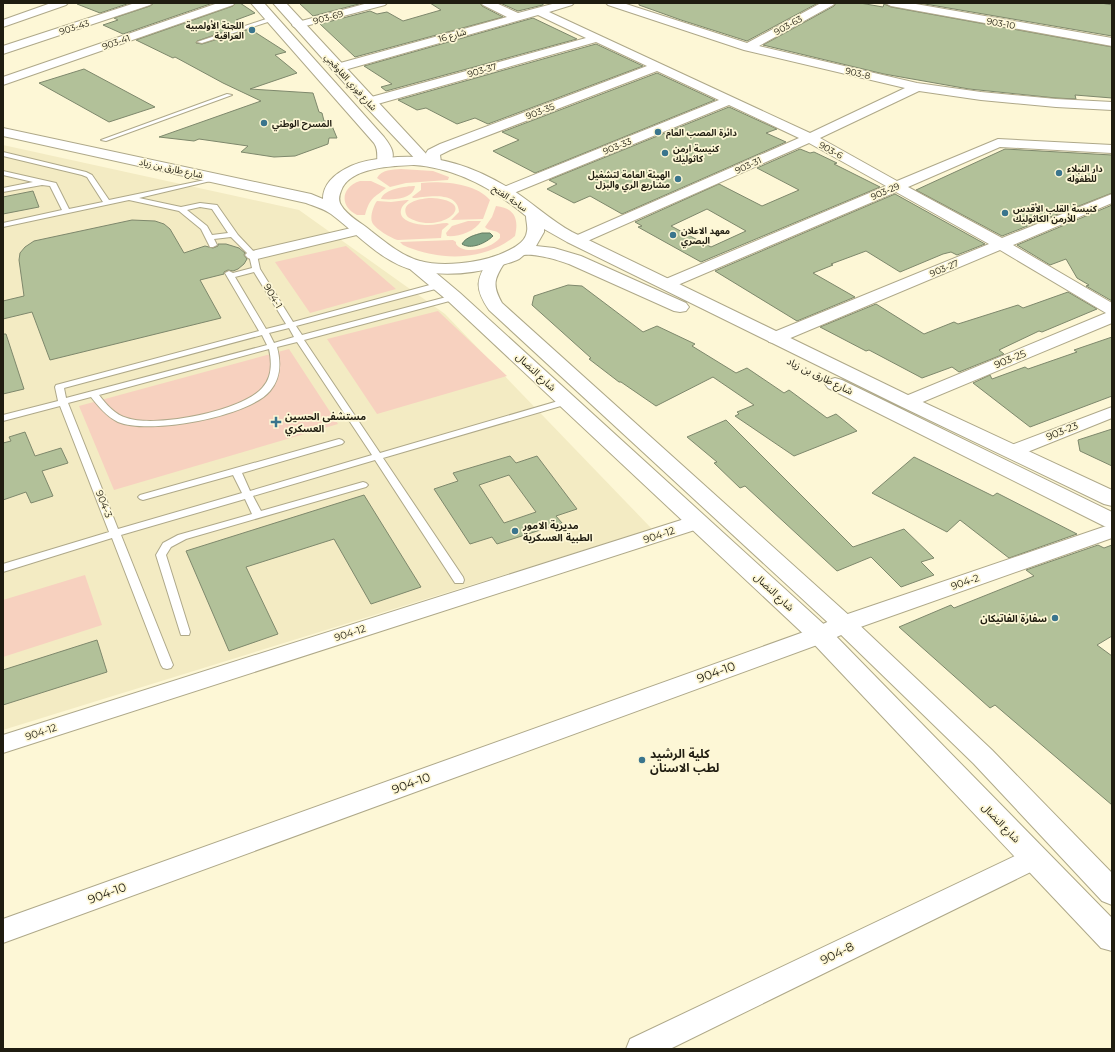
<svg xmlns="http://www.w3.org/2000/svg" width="1115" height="1052" viewBox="0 0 1115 1052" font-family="Montserrat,'Noto Sans Arabic',sans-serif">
<rect width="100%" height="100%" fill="#fdf7d6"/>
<path fill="#f3ebc3" d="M3,145l296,65 146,104 207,215 -649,201z"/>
<path fill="#f7d1bf" d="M401,169l32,2 16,6 -1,3 -42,3 -16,4 -13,-9c5,-9 15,-8 24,-9z
M360,181h11l15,7c-12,10 -16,9 -21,27h-8c-18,-9 -16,-28 3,-34z
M421,183c21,-2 54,0 69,17l-7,19 -32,1 8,-8c-1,-22 -33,-15 -46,-14l-1,-1 9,-7z
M415,186c-2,14 -23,14 -34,13 3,-10 25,-13 34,-13z
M432,198c47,3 14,33 -16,23 -4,-2 -9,-3 -10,-7 -5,-13 18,-16 26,-16z
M407,200h2c-3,3 -7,5 -8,10 -3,12 19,15 27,15 7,0 13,-2 19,-2l2,1 -7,6 -1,8 -43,2c-6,-1 -24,-12 -26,-18 -2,-5 1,-16 5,-21l14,1z
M496,206c19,2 23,13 19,30 -31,26 -77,25 -112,9l-3,-3 53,-2 3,2v2c8,12 36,4 44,-6v-4c-5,-5 -11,-2 -15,-7l7,-10z
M468,221h13c-6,11 -23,16 -34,15l-1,-3 6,-7z
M346,246l50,43 -86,24 -35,-51z
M438,311l69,65 -130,38 -50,-75z
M289,349l49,75 -224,66 -35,-84z
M85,575l17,50 -99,32v-57z"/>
<path fill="#7ea284" stroke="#627a61" d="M482,233h8l3,3c-7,7 -22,14 -31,8 4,-7 13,-9 20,-11z"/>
<path fill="#b2c199" stroke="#7e886c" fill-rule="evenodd" d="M77,3h53l-30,10 -23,-9z
M154,3h59l-90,31 -20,-9 15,-5 -4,-2 36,-12z
M236,3h4l15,10 -19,7 8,5 -47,16 -1,2 6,1 48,-15 36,23 -11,3 22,18 -47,16 63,4 6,19 3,1 2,8h6l7,17h-8l-1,6 -33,12 -21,1 -33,-5 7,-6 -49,-7 -5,2 -35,-4 102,-36 -38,-18 -48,-26 -2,1 -37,-18 97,-34z
M299,3h58l2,1 -46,12z
M430,3h50l2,3 21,11 -148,40 -35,-33 50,-13 7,3 10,-2 16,9 38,-11z
M500,3h43v2l-25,6z
M639,3h179l-71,38 -66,-21 -42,-15z
M836,3h24l23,4 1,-3 7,3 221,40v51l-37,-3 1,4 -20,-1 -87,-9 -85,-15 -121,-29 71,-39z
M919,3h182l11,2v31z
M533,18l44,21 -191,52 -5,-4 11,-3 -28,-18z
M596,44l47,22 -155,58 -13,-6 -18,6 -31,-16 -9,2 -19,-10z
M84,69l71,38 -46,15 -70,-39z
M657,73l58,27 -180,73 -42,-22 26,-11 -17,-8z
M729,107l48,22 -11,4 20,9 -164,72 -32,-18 -16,7 -27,-14 10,-5 -8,-4z
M800,149l10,4 4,-1 23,11 -3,1 46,23 -179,75 -63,-35 4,-1 -7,-4 84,-38 43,22 37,-16 -42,-22zM707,209l39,22 -35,16 -40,-21z
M1005,149l107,6v38l-110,43 -86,-46z
M33,191l6,16 -36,7v-17z
M895,194l90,50 -28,11 -6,-3 -8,2 -43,18 -34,-21 -35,13 2,1 -20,8 42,24 -58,24 -82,-50z
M1112,205v96l-26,-15 3,-1 -12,-7 -11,-19 -16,6 -33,-20z
M132,220l23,1 9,3 6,5 14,24 21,-7 8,2 5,-2v-2h8l13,4 6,5 -1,2 3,4 -3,5 -6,5 -5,2 -5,-1 -4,2v2l-24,6 21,38 -171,42 -18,-48 -29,7v-18l21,-5 -5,-36 1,-7 5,-6 9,-6z
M568,285l14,1 61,46 14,-6 38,18 -3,2 44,27 11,-5 37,25 5,-3 38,28 9,-4 21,17 -63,25 -59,-40 4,-2 -2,-2 17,-7 -41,-28 -57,29 -35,-24h-2l-30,-23 2,-1 -59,-53 2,-9z
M1068,292l29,17 -55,23 -3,-1 -40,19 5,4 -45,18 -7,-5 -30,11 -53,-28 -3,1 -46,-24 56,-23 48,30 30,-12 4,2 60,-19 5,3z
M3,334h3l18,55 -21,5z
M1112,337v59l-82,31 -57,-44 17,-8 2,4 33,-12 3,2 49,-17 -3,-2z
M726,420l127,127 51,-18 30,29 -13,4 13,13 -33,12 -30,-30 -34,14 -92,-85 -5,2 -26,-25 3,-1 -30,-25z
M1112,429v37l-32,-15 -2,-11z
M25,432l10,24 26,-8 7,15 -26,8 11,25 -22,7 -5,-11 -23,8v-57l8,-2 -2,-4z
M510,456l6,7 21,-7 40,53 -21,7 6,7 -65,21 -5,-7 -22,7 -36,-55 24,-8 -5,-8zM509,475l27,37 -32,11 -25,-38z
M914,457l79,39 4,-3 80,41 -68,24 -49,-38 -13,12 -75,-39z
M364,495l57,92 -50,17 -37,-65 -88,28 32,67 -49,17 -43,-100z
M1098,545l6,3 8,-3v91l-15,9 15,11v149l-117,-100 -5,3 -91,-81 52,-22 3,3 80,-32 -8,-6z
M97,640l10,32 -104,33v-35z"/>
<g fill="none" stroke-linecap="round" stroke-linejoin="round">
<defs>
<path id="lane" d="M272,17l3,2 -1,1 -72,23 -5,-1z
M227,94l5,1 -126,46 -5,-1z
M3,152l83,20 6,3 17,25 110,-23v2l-80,19 42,9 19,-4 17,2 21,30 19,20 3,14 33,53 144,-39h6v4l-147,39 6,9 152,-40 4,2 -1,2 -153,41 76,113 185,-54h6l1,2 -1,2 -188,55 80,119 1,3 -1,3h-8l-80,-123 -122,36 8,15 102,-29 3,1 2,2 -2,2 -180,52 -15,8 -5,8 24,77 -1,3h-8l-1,-3 -24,-77 7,-12 15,-8 74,-21 -7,-15 -124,36 52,130 -2,3 -4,1 -4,-1 -2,-3 -49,-127 -109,34v-8l106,-32 -49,-126 -57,15v-6l55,-14 -3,-14 1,-2 203,-54 -34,-58 4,-2 4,2 19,-5 -3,-13 -18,-18 -17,2 3,6 -4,2h-3l-9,-18 -22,-18 -50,-11 -126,27v-4l59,-13 -12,-24 -8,-1 -39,7v-4l30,-6 -30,-7v-4l53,12 13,26 34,-7 -16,-25 -5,-2 -79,-19zM200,207l12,2 16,24 -16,2 -5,-9 -20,-16zM254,272l32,52 -20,5 -31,-52zM289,328l5,9 -20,6 -5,-10zM262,335l5,10 -201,53 -2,-10zM297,342l75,113 -122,36 -8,-18 100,-29 2,-2 -2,-2 -3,-1 -199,56 -2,2 2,2 3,1 90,-25 9,18 -124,36 -50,-126 23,-6c7,9 16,20 27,25 32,13 130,-5 152,-31 11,-13 11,-28 7,-44zM269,349c3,13 3,28 -6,38 -19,24 -108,41 -136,31 -12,-3 -21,-14 -28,-23z"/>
<path id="street" d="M51,3h17l-2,2 -63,22v-7z
M135,3h17l-2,2 -147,49v-8z
M218,3h17l-2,2 -230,80v-8z
M368,3h19l-2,2 -87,23 -4,-1 -2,-2 2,-2z
M481,3h15l22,10 38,-10h18l-2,2 -23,7 261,121 95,-45 -161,-38 -136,-45 -2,-2h17l124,40 74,-40h14l-2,2 -74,41 158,37 64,9 75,7 56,3v8l-56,-3 -75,-7 -62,-9 -99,47 77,43 101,-42 114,6v8l-112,-6 -92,40 94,51 110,-44v9l-99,42 99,58v20l-199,83 -6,1 -6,-1 -3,-4 3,-4 205,-85 -106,-63 -219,92 -6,1 -6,-1 -2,-4 2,-4 220,-90 -93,-52 -223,95 -6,2 -6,-2 -2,-3 2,-3 225,-95 -77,-43 -226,100 -5,2 -5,-2 -3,-3 3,-3 226,-99 -70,-33 -220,90 -5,1 -5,-1 -2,-3 2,-3 220,-89 -62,-29 -207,79 -10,5 1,7 -2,3 -5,1 -5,-1 -2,-3 -1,-9 2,-3 12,-6 207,-78 -51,-24 -222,63h-10l-1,-3 1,-3 222,-61 -48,-23 -197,56h-8l-2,-3 2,-3 174,-48 -24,-12z
M885,3h25l202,35v8l-221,-40z
M360,226l5,1 2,3 -2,3 -112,27 -5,-2 -3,-3 3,-3z
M1112,407v11l-92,37 -7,2 -7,-2 -2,-4 2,-4z
M697,515l7,2 3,5 -3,5 -701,226v-18z
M1112,524v14l-260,92 -24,11 -825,302v-24l809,-290 24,-11z
M1034,847l9,3 4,8 -4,8 -373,183h-44l4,-10z"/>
<path id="secondary" d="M251,3h13l120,134c7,9 13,18 5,28l-5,2 -5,-2c-4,-5 1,-13 -5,-22z
M273,3h13l143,154 3,3 -3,3 -5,2 -5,-2 -55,-58z
M496,257l6,1 3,4c-11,17 -13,23 -3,41l350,315 140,132 120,123v32l-10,-4 -128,-137 -138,-134 -347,-320c-15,-22 -13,-31 1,-52z
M417,261l6,1 37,31 369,336 283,289v33l-11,-3 -290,-307 -363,-340 -37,-31 -3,-4 3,-4z"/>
<path id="primary" d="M3,128l308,66 12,5c0,-17 15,-27 28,-33 11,-5 24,-7 36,-8 48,-6 90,9 130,35 19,13 35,28 55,39l340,165 200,93v16l-8,-2 -206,-99 -331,-163 -23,-13v3l-8,14 18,2 27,8 105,47 3,4 -3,4 -6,1 -6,-1 -105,-47c-10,-4 -35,-11 -45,-9 -2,1 -3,3 -5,4 -6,3 -14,5 -20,7 -26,8 -55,10 -82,5 -34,-7 -59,-37 -86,-57 -7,-5 -17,-8 -25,-11l-303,-67zM414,165c42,3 80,24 112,51 0,5 2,11 1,15 -1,13 -19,20 -29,24 -21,8 -56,12 -78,6 -18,-5 -35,-19 -49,-30 -9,-8 -24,-15 -30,-26 -3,-5 -2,-9 0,-14 8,-24 52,-25 73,-26z
M835,378l7,2 270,132v16l-8,-2 -276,-138 -3,-4 3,-4z"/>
</defs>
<use href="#lane" stroke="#aea889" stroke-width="2"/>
<use href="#street" stroke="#aea889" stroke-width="2"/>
<use href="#secondary" stroke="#aea889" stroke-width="2"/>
<use href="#primary" stroke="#aea889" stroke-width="2"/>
<use href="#lane" fill="#fff" fill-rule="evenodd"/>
<use href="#street" fill="#fff" fill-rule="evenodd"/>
<use href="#secondary" fill="#fff" fill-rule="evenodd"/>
<use href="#primary" fill="#fff" fill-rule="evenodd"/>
</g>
<g fill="#3a758d" stroke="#fdf7d6" stroke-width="1.5">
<circle cx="252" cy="30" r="4"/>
<circle cx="264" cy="123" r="4"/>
<circle cx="658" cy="132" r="4"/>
<circle cx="665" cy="153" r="4"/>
<circle cx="1059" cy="173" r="4"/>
<circle cx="678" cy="179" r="4"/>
<circle cx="1005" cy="213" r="4"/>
<circle cx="673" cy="235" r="4"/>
<path d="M274 416h4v4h4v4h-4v4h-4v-4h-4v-4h4z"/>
<circle cx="515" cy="531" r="4"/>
<circle cx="1055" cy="618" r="4"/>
<circle cx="642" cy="760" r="4"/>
</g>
<g text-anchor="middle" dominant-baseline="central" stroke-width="3.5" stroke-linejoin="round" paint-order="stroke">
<g font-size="9" fill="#1f1c10" stroke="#fdf7d6">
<text transform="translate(328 17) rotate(-15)">903-69</text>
<text transform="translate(1001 23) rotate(10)">903-10</text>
<text transform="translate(788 25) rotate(-29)">903-63</text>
<text transform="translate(74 27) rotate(-18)">903-43</text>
<text transform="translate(452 35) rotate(-16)">شارع 16</text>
<text transform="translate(116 42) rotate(-19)">903-41</text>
<text transform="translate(482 70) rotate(-16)">903-37</text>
<text transform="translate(858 73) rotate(13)">903-8</text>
<text transform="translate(351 82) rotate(48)">شارع فوزي القاوقجي</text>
<text transform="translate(540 111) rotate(-21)">903-35</text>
<text transform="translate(617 146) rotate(-22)">903-33</text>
<text transform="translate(831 150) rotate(29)">903-6</text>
<text transform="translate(748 165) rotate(-24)">903-31</text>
<text transform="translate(171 168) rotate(12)">شارع طارق بن زياد</text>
<text transform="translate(885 191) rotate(-23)">903-29</text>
<text transform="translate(510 198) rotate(34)">ساحة الفتح</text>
<text transform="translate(944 268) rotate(-22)">903-27</text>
</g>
<g font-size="9" font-weight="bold" fill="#1f1c10" stroke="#fdf7d6" text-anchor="start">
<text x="244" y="25" text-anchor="end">اللجنة الأولمبية<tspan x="244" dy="10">العراقية</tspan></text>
<text x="272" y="123">المسرح الوطني</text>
<text x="666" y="132">دائرة المصب العام</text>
<text x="673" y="148">كنيسة ارمن<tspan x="673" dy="10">كاثوليك</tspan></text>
<text x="1067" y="168">دار النبلاء<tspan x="1067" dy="10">للطفوله</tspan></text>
<text x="670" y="174" text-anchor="end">الهيئة العامة لتشغيل<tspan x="670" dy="10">مشاريع الري والبزل</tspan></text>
<text x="1013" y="208">كنيسة القلب الأقدس<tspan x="1013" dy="10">للأرمن الكاثوليك</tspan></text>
<text x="681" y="230">معهد الاعلان<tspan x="681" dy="10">البصري</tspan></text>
</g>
<g font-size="10" fill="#1f1c10" stroke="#fdf7d6">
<text transform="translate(273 296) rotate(59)">904-1</text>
<text transform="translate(1010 359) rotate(-22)">903-25</text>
<text transform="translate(536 372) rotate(43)">شارع النضال</text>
<text transform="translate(820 376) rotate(26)">شارع طارق بن زياد</text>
<text transform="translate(1062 431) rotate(-22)">903-23</text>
<text transform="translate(104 504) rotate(68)">904-3</text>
<text transform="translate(659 535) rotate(-18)">904-12</text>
<text transform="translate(965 582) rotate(-19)">904-2</text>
<text transform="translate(774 592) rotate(43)">شارع النضال</text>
<text transform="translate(350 633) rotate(-18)">904-12</text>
<text transform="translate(41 732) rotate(-18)">904-12</text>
<text transform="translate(1001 823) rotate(46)">شارع النضال</text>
</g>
<g font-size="10" font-weight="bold" fill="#1f1c10" stroke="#fdf7d6" text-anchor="start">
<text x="285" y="416">مستشفى الحسين<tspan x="285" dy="12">العسكري</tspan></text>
<text x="523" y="525">مديرية الامور<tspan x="523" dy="12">الطبية العسكرية</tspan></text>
<text x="1047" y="618" text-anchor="end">سفارة الفاتيكان</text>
</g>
<g font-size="12" fill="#1f1c10" stroke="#fdf7d6">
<text transform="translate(716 672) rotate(-20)">904-10</text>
<text transform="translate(411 783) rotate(-20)">904-10</text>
<text transform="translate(107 893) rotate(-20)">904-10</text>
<text transform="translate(837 953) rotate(-26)">904-8</text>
</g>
<g font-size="12" font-weight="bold" fill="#1f1c10" stroke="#fdf7d6" text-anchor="start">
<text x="650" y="753">كلية الرشيد<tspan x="650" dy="14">لطب الاسنان</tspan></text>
</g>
</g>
<rect width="1115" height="1052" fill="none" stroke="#1f1c10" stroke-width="8"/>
</svg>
